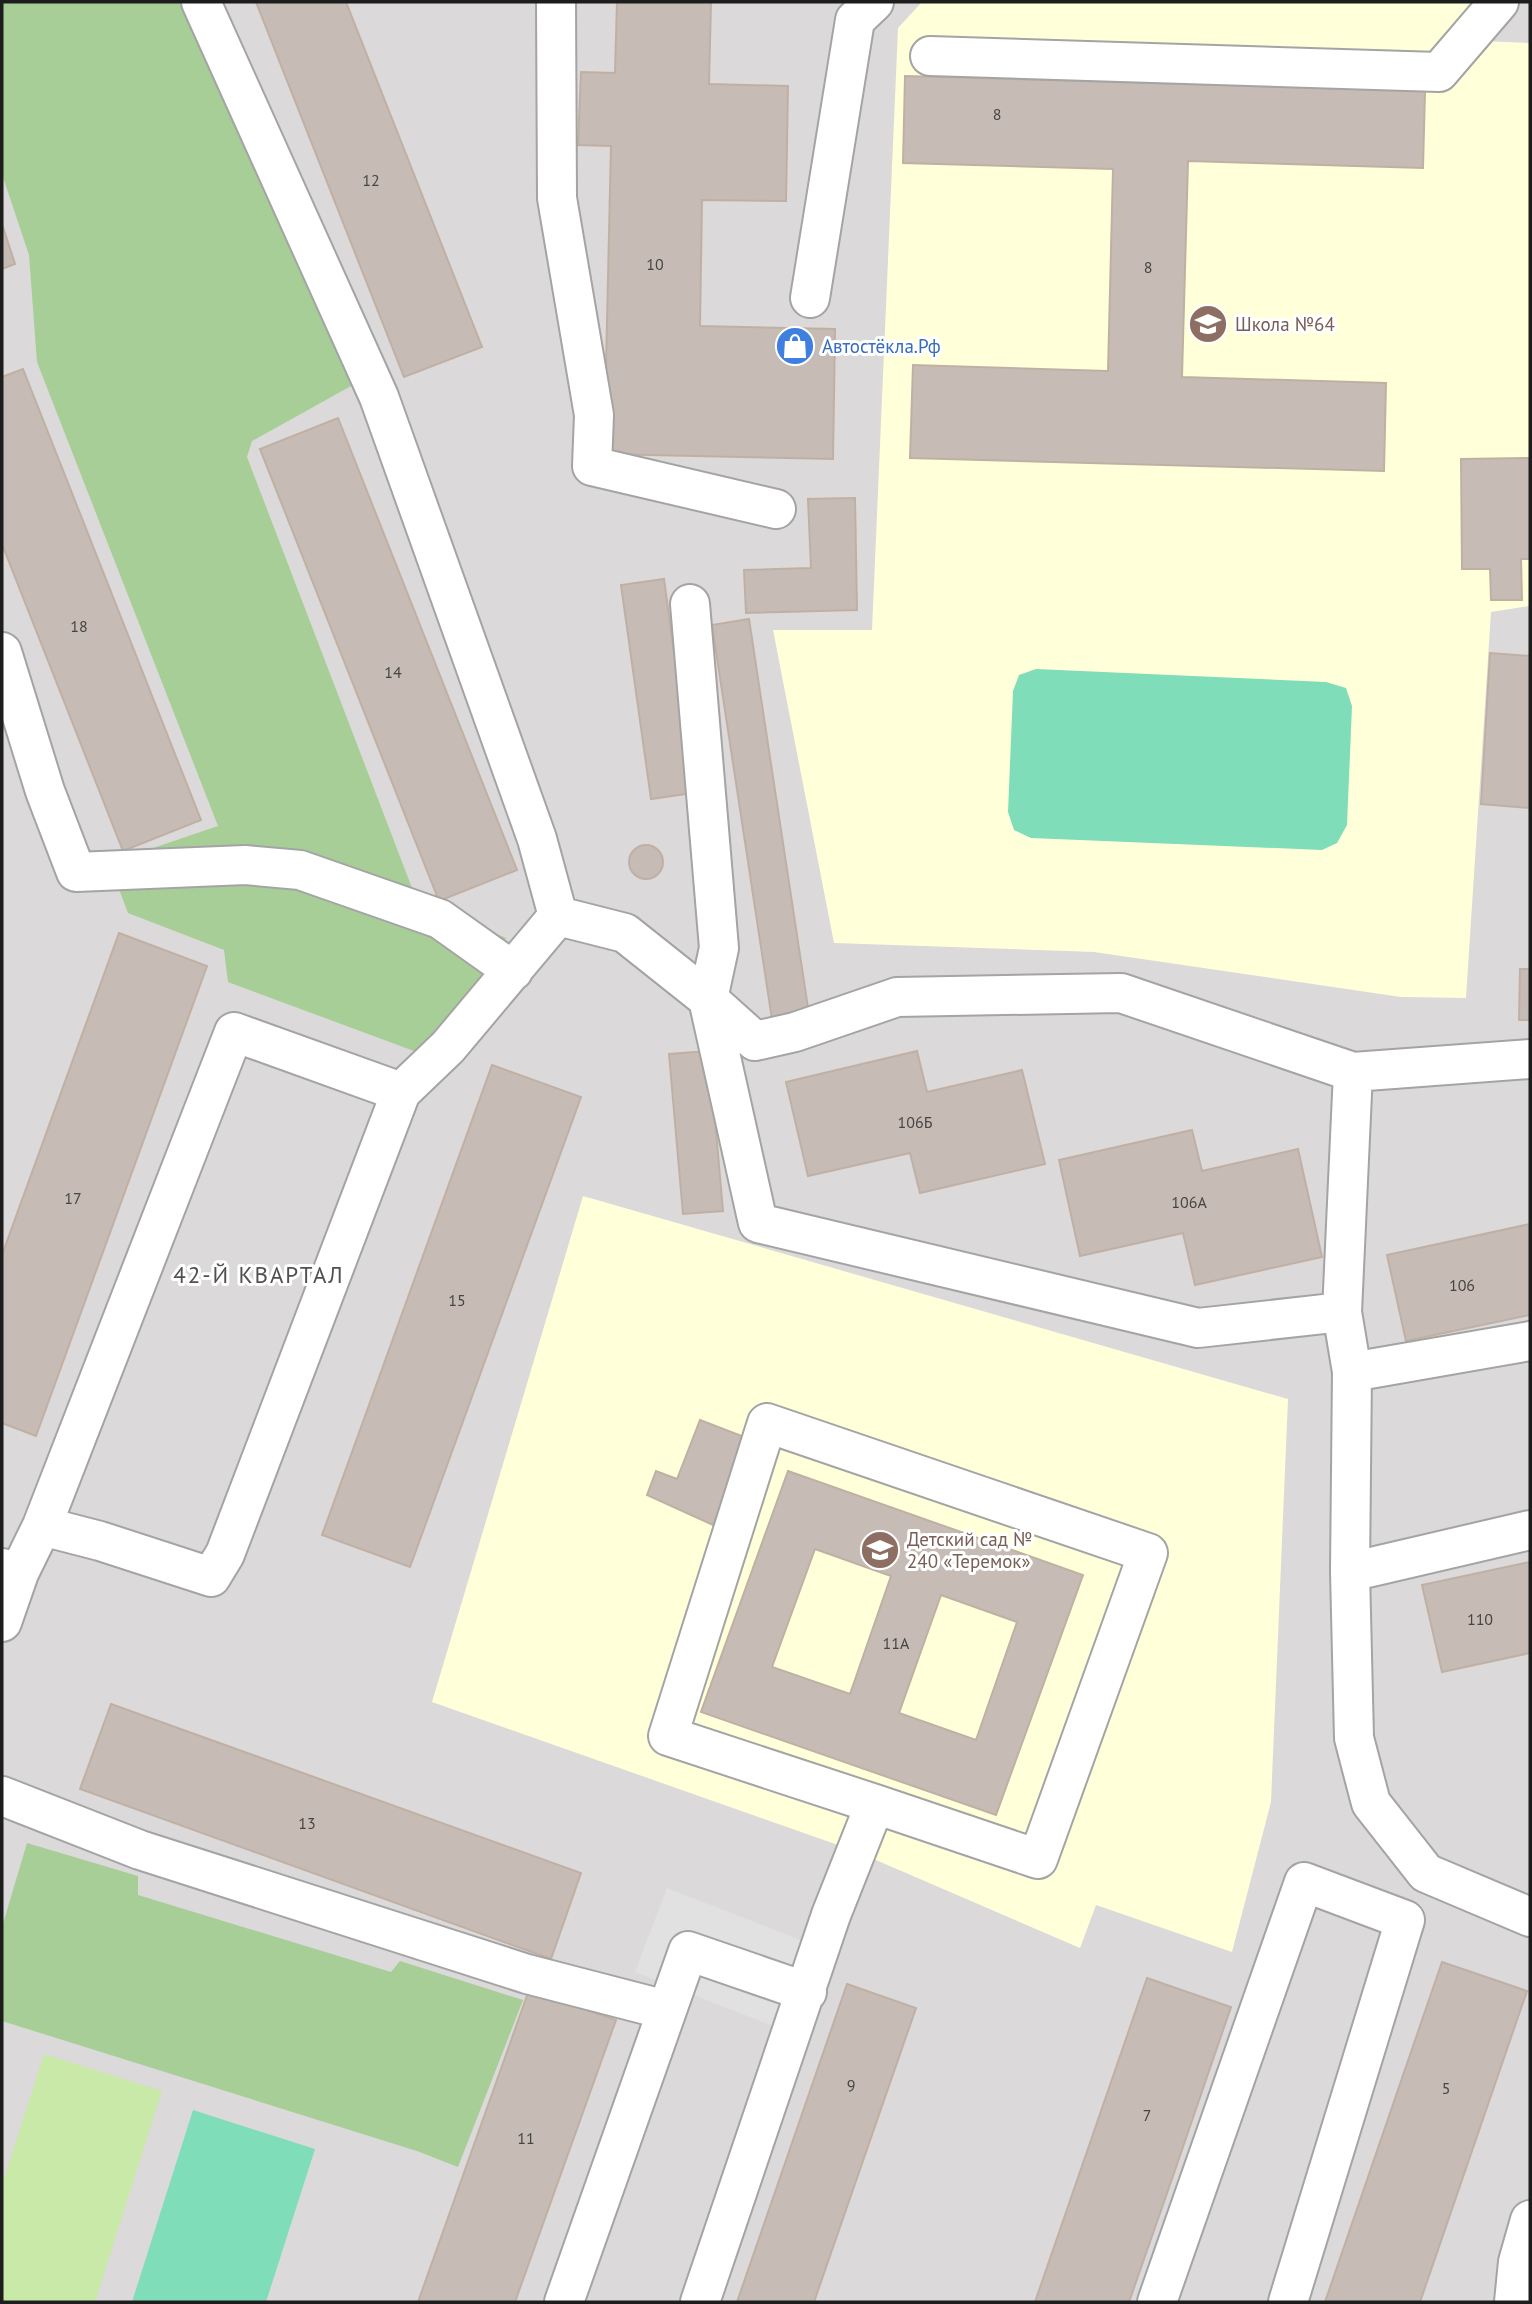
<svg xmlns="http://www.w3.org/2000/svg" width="1532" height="2304" font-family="'PT Sans',sans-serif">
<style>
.residential{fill:#dbd9d9}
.education{fill:#ffffda}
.grass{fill:#c8e9a7}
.forest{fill:#a7ce96}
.pitch{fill:#7fdeb9}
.parking{fill:#e1e1e1}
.building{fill:#c6bcb5;stroke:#c0b0a4;stroke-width:2;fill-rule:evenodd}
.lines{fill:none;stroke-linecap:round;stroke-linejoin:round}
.minor-casing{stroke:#a4a4a4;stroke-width:42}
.minor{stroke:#fff;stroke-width:38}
.labels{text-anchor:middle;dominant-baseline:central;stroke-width:6;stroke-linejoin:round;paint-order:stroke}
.number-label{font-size:16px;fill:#474543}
.education-label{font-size:19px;fill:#785e54;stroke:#fff;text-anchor:start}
.shop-label{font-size:19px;fill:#366cbe;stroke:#fff;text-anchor:start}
.quarter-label{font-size:23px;letter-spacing:2px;fill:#505050;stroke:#fff}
</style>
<rect width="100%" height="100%" fill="#eeeae2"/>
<!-- residential -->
<path class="residential" d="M 2,2 L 1530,2 L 1530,2302 L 2,2302 Z"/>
<!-- education -->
<path class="education" d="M 922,2 L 1484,2 L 1481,41 L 1530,43 L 1530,606 L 1491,612 L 1466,998 L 1401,997 L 1094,952 L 834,943 L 773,630 L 872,630 L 898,28 Z
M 583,1196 L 1288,1399 L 1271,1802 L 1232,1952 L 1096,1905 L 1080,1948 L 855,1851 L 432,1702 Z"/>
<!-- grass -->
<path class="grass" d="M 44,2054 L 162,2091 L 95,2302 L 2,2302 L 2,2185 Z"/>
<!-- forest -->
<path class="forest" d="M 2,2 L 189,2 L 360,381 L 252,441 L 247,457 L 417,901 L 506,938 L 449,1064 L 228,982 L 224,950 L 128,913 L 109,863 L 218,826 L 37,362 L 29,255 L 2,174 Z
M 27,1843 L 138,1876 L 138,1895 L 391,1972 L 400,1961 L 523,2000 L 458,2167 L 417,2151 L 2,2021 L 2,1927 Z"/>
<!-- pitch -->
<path class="pitch" d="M 1036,669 L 1326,682 L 1346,688 L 1352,706 L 1347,825 L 1337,843 L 1322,850 L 1031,838 L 1014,830 L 1008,812 L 1013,691 L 1019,675 Z
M 193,2110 L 315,2149 L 266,2302 L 132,2302 Z"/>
<!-- parking -->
<path class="parking" d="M 667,1888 L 811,1944 L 778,2028 L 635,1972 Z"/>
<!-- building -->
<path class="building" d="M 256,2 L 346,2 L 482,347 L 404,377 Z
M 617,2 L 711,2 L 709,84 L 788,86 L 786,201 L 702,200 L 700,326 L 835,329 L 833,459 L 604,454 L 611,146 L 578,145 L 581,72 L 615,73 Z
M 905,76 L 1425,91 L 1423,168 L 1188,161 L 1182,377 L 1386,383 L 1384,471 L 910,458 L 913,365 L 1108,371 L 1113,169 L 903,163 Z
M 2,224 L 15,264 L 2,269 Z
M 23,369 L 201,820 L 123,851 L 2,544 L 2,377 Z
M 338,418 L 517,870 L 439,901 L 260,449 Z
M 1530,458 L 1530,559 L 1521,559 L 1522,600 L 1491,600 L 1490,569 L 1462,569 L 1461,459 Z
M 855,498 L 857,610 L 746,613 L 744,570 L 811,568 L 808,499 Z
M 664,579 L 693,793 L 651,799 L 621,585 Z
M 749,619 L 810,1021 L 773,1026 L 712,625 Z
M 1490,653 L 1530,656 L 1530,808 L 1481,804 Z
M629 862a17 17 0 1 1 34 0a17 17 0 1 1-34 0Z
M 119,933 L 207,966 L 36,1436 L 2,1423 L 2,1255 Z
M 1520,969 L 1530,969 L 1530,1020 L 1519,1020 Z
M 709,1051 L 723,1211 L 683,1214 L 669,1054 Z
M 917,1051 L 927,1092 L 1022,1070 L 1045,1164 L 920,1193 L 910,1153 L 808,1176 L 786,1082 Z
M 492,1065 L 581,1097 L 410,1567 L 322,1535 Z
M 1192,1130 L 1202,1171 L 1298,1149 L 1322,1257 L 1195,1285 L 1183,1233 L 1080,1256 L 1059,1160 Z
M 1530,1224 L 1530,1315 L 1406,1341 L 1387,1255 Z
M 700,1420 L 747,1438 L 713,1525 L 647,1495 L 656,1471 L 677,1479 Z
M 788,1471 L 1083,1575 L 996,1815 L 701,1712 ZM 815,1549 L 891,1576 L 850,1694 L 772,1667 ZM 941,1595 L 1017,1622 L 976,1740 L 899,1713 Z
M 1530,1562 L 1530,1653 L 1442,1672 L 1422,1585 Z
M 111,1704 L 581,1873 L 551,1959 L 80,1789 Z
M 1442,1962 L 1527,1991 L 1420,2302 L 1325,2302 Z
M 1147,1978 L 1231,2007 L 1173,2176 L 1129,2302 L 1035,2302 Z
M 847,1984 L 916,2008 L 814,2302 L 737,2302 Z
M 529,1990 L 616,2020 L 515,2302 L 418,2302 Z"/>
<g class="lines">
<!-- minor casing -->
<g class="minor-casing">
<path id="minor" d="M 201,2 L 379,397 L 537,839 L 558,916
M 556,2 L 557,198 L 594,415 L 592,466 L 776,509
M 930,56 L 1439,72 L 1499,2
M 810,298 L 855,20 L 874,2
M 690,604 L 719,948 L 708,999 L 758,1223 L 1198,1328 L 1342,1312
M 2,652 L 45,791 L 76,872 L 245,865 L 300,870 L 440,919 L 513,971
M 558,916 L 625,933 L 708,999 L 755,1041 L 795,1032 L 897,997 L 1121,993 L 1353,1072 L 1530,1059
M 1353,1072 L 1342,1312 L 1352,1372 L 1350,1572 L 1354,1738 L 1371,1803 L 1426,1873 L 1530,1917
M 1352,1372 L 1530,1341
M 42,1526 L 100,1541 L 211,1577 L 225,1554 L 401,1092 L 448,1047 L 558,916
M 2,1568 L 19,1573 L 42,1526 L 234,1032 L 401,1092
M 1350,1572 L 1530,1530
M 2,1622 L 19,1573
M 2,1796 L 140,1850 L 527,1974 L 666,2010
M 564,2302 L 688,1951 L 807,1992
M 700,2302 L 831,1915 L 875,1804 L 1038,1859 L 1148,1553 L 767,1423 L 668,1736 L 875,1804
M 1157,2302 L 1304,1882 L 1405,1920 L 1288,2302
M 1514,2302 L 1518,2262 L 1530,2220"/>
</g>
<!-- minor -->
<use href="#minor" class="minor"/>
</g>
<!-- icons -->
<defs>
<g id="school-disc" transform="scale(2.0125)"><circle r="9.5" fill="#8d6e63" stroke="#fff"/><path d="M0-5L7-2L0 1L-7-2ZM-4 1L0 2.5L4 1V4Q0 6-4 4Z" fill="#fff"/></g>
<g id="shop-disc" transform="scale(2.0125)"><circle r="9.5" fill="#3f7fe0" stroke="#fff"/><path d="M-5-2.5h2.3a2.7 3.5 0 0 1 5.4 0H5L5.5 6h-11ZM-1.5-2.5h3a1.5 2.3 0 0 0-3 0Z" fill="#fff"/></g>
</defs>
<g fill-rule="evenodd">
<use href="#school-disc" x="1208" y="324"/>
<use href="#shop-disc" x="795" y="346"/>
<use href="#school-disc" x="880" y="1550"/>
</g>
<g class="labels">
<!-- number labels -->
<g class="number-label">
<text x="997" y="114">8</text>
<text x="371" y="180">12</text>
<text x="655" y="264">10</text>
<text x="1148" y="267">8</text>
<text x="79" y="626">18</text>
<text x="393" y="672">14</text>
<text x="915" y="1122">106Б</text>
<text x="73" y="1198">17</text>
<text x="1189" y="1202">106А</text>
<text x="1462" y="1285">106</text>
<text x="457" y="1300">15</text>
<text x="1480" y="1619">110</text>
<text x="896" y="1643">11А</text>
<text x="307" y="1823">13</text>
<text x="851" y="2085">9</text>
<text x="1446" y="2088">5</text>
<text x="1147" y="2115">7</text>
<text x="526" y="2138">11</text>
</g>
<!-- education labels -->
<g class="education-label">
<text x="1235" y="324">Школа №64</text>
<text x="907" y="1539">Детский сад №<tspan x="907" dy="22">240 «Теремок»</tspan></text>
</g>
<!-- shop labels -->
<g class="shop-label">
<text x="822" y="346">Автостёкла.Рф</text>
</g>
<!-- quarter labels -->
<g class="quarter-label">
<text x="259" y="1274">42-Й КВАРТАЛ</text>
</g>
</g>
<!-- border -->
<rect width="1532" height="2304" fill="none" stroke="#1d1d1d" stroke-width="7"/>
</svg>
